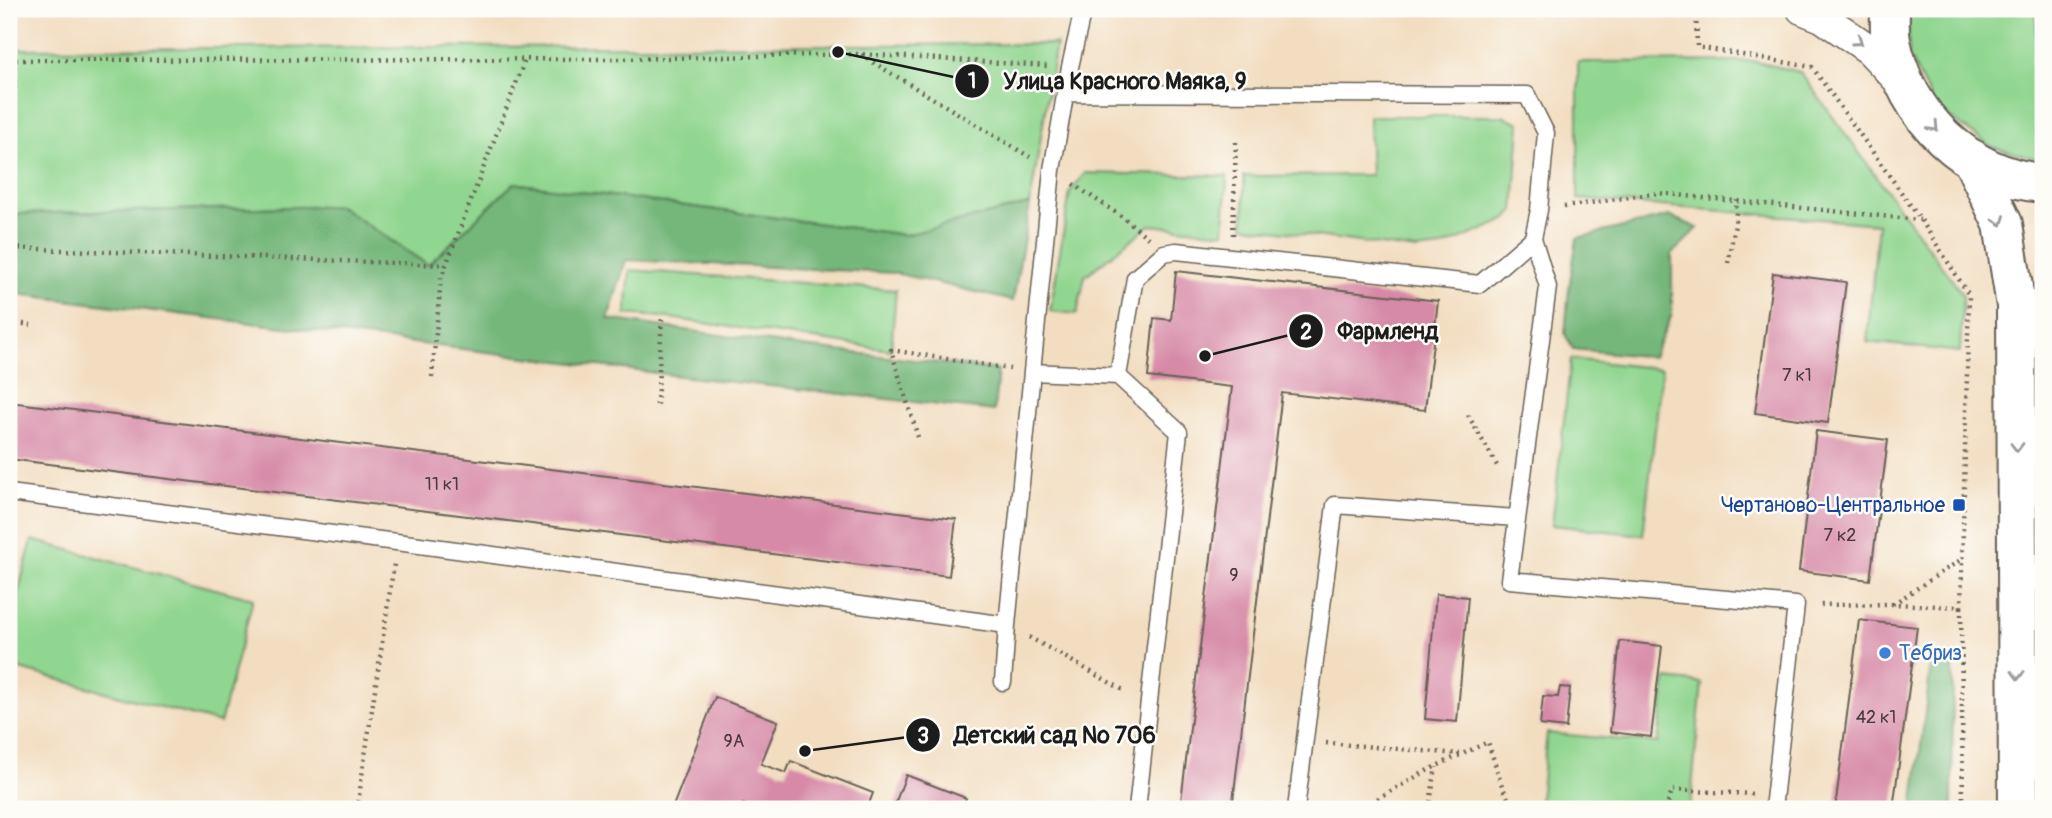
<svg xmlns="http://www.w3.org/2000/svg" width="2052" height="818" font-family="Pangolin,sans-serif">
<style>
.green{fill:#91d690;stroke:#567956;stroke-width:2}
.forest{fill:#74b77a;stroke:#486a4b;stroke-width:2}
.building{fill:#d78aa7}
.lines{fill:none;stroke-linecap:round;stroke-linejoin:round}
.lane-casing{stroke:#676055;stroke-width:19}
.street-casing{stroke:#676055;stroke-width:33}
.secondary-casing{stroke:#676055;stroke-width:42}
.path{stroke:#676055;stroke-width:4.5;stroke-dasharray:2 5;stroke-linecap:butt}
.lane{stroke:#fff;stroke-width:16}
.street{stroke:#fff;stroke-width:30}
.secondary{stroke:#fff;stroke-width:38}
.oneway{stroke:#999}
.transit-dot{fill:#1a4fb4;stroke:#fdfcf7;stroke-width:2.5}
.shop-dot{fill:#3f7fe0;stroke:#fdfcf7;stroke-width:2.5}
.labels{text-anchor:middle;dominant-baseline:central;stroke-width:5;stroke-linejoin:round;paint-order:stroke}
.number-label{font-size:18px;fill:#4b383f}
.transit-label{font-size:21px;fill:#164399;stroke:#fdfcf7;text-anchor:end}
.shop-label{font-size:21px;fill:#366cbe;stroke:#fdfcf7;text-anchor:start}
.leader{fill:none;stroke:#1c1c1c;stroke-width:2.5}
.callout-dot{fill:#1c1c1c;stroke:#fdfcf7;stroke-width:2.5}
.mark-label{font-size:21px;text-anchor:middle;font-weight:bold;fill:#fff}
.callout-label{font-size:23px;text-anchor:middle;font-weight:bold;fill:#1c1c1c;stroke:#fdfcf7;stroke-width:5;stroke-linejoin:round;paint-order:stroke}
</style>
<rect width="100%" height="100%" fill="#fdfcf7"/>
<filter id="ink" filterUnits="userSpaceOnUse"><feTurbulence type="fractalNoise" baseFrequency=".0143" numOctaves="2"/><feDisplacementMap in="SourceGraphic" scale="14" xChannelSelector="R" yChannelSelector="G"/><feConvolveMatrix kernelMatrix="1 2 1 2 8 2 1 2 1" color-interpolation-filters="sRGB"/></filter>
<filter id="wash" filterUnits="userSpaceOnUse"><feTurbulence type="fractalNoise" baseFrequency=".00686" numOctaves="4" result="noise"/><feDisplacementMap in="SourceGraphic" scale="28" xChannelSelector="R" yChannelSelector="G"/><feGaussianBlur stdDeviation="1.57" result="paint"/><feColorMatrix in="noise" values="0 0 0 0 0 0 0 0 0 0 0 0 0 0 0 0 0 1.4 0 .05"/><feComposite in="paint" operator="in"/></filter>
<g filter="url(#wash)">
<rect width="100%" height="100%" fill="#f2ddc0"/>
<!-- green -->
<path class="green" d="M 1908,9 L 2036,9 L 2037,159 L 1992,147 L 1935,107 L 1909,56 Z
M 1056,44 L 1030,204 L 906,235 L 514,183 L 428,265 L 339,206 L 9,214 L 9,49 Z
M 1753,61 L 1800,72 L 1963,295 L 1960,352 L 1867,342 L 1878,224 L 1578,199 L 1578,62 Z
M 1369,116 L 1503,116 L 1520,123 L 1514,211 L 1506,220 L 1442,247 L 1416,250 L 1244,226 L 1244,176 L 1371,175 Z
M 1085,173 L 1227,176 L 1224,233 L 1150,225 L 1085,276 L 1077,314 L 1050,311 L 1070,192 Z
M 630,270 L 896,290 L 891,350 L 662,317 L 626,314 Z
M 1571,359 L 1662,369 L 1643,535 L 1552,525 Z
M 32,540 L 253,599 L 220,723 L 9,666 L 9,627 Z
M 1666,679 L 1702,683 L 1690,809 L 1539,809 L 1547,733 L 1658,743 Z"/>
<!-- forest -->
<path class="forest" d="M 514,183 L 905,235 L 1030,204 L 1013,301 L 895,273 L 626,260 L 608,319 L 804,347 L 998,370 L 994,411 L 688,377 L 9,293 L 9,214 L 339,206 L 428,265 Z
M 1669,216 L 1698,228 L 1672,254 L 1672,314 L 1653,357 L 1573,349 L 1565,334 L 1569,288 L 1577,238 Z
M 1931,664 L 1953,664 L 1952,809 L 1913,809 Z"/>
<g id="blocks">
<!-- building -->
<path class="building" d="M 1176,271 L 1438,301 L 1425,410 L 1282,393 L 1232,809 L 1180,809 L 1232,387 L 1148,377 L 1154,318 L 1171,320 Z
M 1773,273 L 1846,282 L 1828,423 L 1755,413 Z
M 9,402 L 956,519 L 949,576 L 9,459 Z
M 1816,431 L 1888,440 L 1870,580 L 1799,571 Z
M 1436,594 L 1468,597 L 1457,722 L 1425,719 Z
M 1859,620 L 1917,627 L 1893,809 L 1835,809 Z
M 1620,641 L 1662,646 L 1651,737 L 1610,732 Z
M 1560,687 L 1570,688 L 1566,728 L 1540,725 L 1543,696 L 1558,697 Z
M 715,697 L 778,721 L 761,764 L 786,773 L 791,761 L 873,793 L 867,809 L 756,809 L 743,804 L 741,809 L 672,809 Z
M 906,775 L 966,798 L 962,809 L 893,809 Z"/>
</g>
</g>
<g filter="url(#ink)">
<use href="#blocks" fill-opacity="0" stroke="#676055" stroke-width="2"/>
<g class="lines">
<!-- lane casing -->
<g class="lane-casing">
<path id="lane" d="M 1533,238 L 1548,287 L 1509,580 L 1796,605 L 1773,809
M 1032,372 L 1052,170 L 1070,67 L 1083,9
M 1118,376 L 1179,432 L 1137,809
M 9,493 L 412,544 L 1007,625 L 1032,372 L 1118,376 L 1135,278 L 1164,253 L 1176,251 L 1480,284 L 1533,238 L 1539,210 L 1546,133 L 1527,95 L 1066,93
M 1003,682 L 1007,625
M 1296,809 L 1335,505 L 1516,518"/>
</g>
<!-- street casing -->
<g class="street-casing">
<path id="street" d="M 1802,9 L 1822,17 L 1870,50 L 1901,83"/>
</g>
<!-- secondary casing -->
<g class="secondary-casing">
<path id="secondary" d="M 1890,9 C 1890,19 1889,31 1891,41 C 1905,115 1967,177 2043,183
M 1972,159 L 2003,224 L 2016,306 L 2018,809"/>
</g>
<!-- path -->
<path class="path" d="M 1696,9 L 1697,47 L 1812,67 L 1921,220 L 1969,295 L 1961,607 L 1893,604 L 1818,605
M 861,55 L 1030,157
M 9,60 L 620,59 L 859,54 L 1048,66
M 1073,184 L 1124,218 L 1148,238
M 1564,207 L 1657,193 L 1920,220
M 1233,235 L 1236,141
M 12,248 L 446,265
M 1728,263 L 1735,225 L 1737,200
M 9,271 L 12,248 L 15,60
M 9,322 L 31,325
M 432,377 L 441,278 L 525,60
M 657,405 L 662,317
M 1468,415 L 1499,469
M 918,437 L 891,350 L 1010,369
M 1893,604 L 1962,559
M 1961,607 L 1963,809
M 1029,637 L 1125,691
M 1326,743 L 1460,754
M 357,809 L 394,564
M 1359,809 L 1430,769 L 1488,742 L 1502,786 L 1513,809
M 1429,809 L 1436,767
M 1666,809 L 1672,790 L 1753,794"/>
<!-- lane -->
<use href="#lane" class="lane"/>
<!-- street -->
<use href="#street" class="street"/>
<!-- secondary -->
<use href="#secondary" class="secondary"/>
</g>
<!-- one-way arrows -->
<defs><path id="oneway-chevron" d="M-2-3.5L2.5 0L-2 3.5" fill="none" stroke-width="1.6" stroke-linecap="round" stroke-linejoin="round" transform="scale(1.75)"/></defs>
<g class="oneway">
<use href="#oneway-chevron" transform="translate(1858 41) rotate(35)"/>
<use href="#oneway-chevron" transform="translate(1934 127) rotate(47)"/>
<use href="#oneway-chevron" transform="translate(2000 221) rotate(70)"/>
<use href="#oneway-chevron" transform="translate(2017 447) rotate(90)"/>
<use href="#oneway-chevron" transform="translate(2018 675) rotate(90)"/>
</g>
</g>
<!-- markers -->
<rect class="transit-dot" x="1952" y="498" width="14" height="14" rx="3.5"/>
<circle class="shop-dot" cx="1885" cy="653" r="7"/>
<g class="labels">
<!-- number labels -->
<g class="number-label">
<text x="1797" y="375">7 к1</text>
<text x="442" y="484">11 к1</text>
<text x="1840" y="535">7 к2</text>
<text x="1234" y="575">9</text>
<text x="1876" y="717">42 к1</text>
<text x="734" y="741">9А</text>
</g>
<!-- transit labels -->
<g class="transit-label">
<text x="1945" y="505">Чертаново-Центральное</text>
</g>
<!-- shop labels -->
<g class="shop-label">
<text x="1899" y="653">Тебриз</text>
</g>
</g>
<!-- callouts -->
<path class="leader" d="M838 52L972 81M1205 356L1306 331M805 751L923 735"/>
<g class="callout-dot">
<circle cx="838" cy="52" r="7"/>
<circle cx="1205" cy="356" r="7"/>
<circle cx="805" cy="751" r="7"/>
<circle cx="972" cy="81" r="18"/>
<circle cx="1306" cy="331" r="18"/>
<circle cx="923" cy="735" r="18"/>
</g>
<g class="mark-label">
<text x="972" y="88">1</text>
<text x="1306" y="339">2</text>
<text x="923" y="743">3</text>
</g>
<g class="callout-label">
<text x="1125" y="89">Улица Красного Маяка, 9</text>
<text x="1388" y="339">Фармленд</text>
<text x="1055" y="743">Детский сад № 706</text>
</g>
<!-- margin -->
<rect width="2052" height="818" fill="none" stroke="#fdfcf7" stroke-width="35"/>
</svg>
